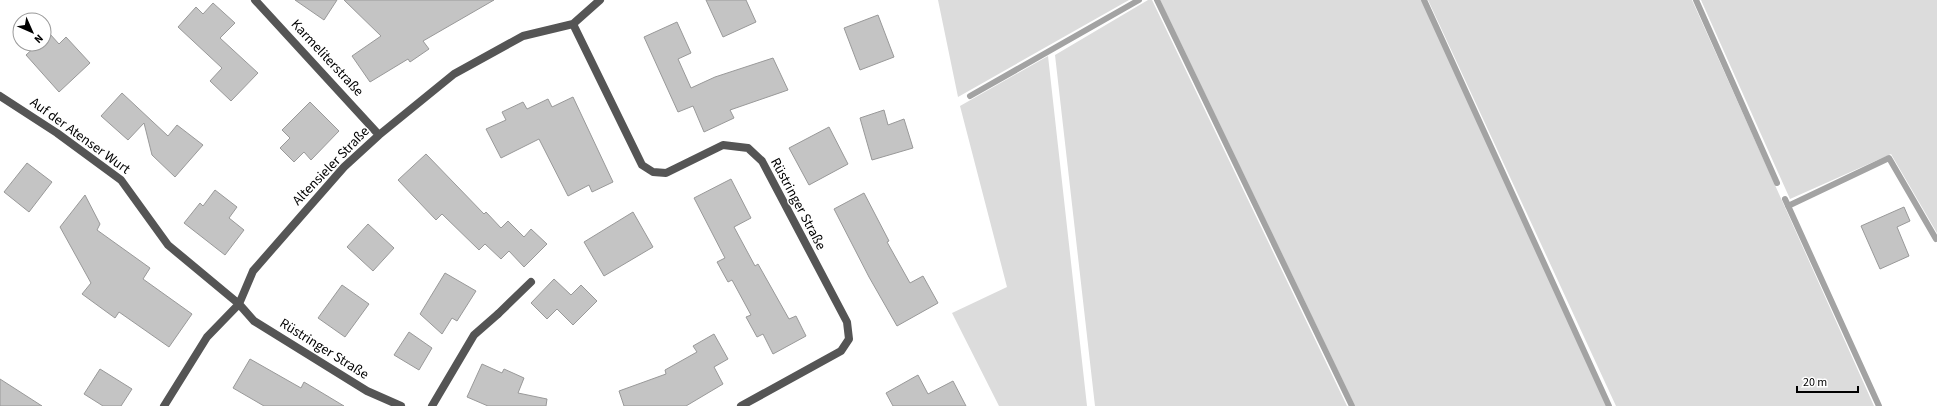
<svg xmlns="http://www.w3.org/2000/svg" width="1937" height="406" font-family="'Source Sans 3',sans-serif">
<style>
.green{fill:#dcdcdc}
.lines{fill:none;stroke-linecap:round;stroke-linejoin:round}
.stream{stroke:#a3a3a3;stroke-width:6}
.building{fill:#c4c4c4;stroke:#999}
.lane{stroke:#555;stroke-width:8}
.street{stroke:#555;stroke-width:8}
.labels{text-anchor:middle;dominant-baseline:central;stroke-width:3;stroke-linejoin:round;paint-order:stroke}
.street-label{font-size:14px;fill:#000;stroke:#fff}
</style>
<rect width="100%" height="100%" fill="#fff"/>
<!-- green -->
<path class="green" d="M 938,0 L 1129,0 L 958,97 Z
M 1148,0 L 1152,0 L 1347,406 L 1095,406 L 1055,55 Z
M 1160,0 L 1422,0 L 1608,406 L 1355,406 Z
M 1428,0 L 1692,0 L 1874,406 L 1616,406 Z
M 1701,0 L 1937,0 L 1937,233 L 1891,154 L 1790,199 Z
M 1048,56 L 1087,406 L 999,406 L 952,313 L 1007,287 L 960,106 Z"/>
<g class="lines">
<!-- stream -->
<path class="stream" d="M 1157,0 L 1352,406
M 1424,0 L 1609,406
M 1696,0 L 1777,183
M 970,96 L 1139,0
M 1785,199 L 1879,406
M 1788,206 L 1889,158 L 1936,239"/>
</g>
<!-- building -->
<path class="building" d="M 295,0 L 337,0 L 324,20 Z
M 344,0 L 494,0 L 423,41 L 429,49 L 410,62 L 408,59 L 370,82 L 352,56 L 381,36 Z
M 706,0 L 746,0 L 756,22 L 723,37 Z
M 213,3 L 235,23 L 220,38 L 258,73 L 231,101 L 210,81 L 222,68 L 178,27 L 196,7 L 203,14 Z
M 878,15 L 894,57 L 860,70 L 844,28 Z
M 677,22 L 691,53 L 678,59 L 691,88 L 715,77 L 773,58 L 788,90 L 730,110 L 734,118 L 704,132 L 693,106 L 678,112 L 644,37 Z
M 50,34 L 59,44 L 66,37 L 90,63 L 59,92 L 26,55 L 38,44 L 44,44 L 44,39 Z
M 122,93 L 168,136 L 177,125 L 203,145 L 175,177 L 152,155 L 144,123 L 128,140 L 101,116 Z
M 573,97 L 613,182 L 592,192 L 589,185 L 568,196 L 539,139 L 501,158 L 486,129 L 506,120 L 502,112 L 523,102 L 527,109 L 548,99 L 552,107 Z
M 310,102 L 339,131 L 311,160 L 304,152 L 294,162 L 280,148 L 290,138 L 282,130 Z
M 884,110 L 888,125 L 904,119 L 913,148 L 872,160 L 860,118 Z
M 829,127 L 848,164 L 809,185 L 789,148 Z
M 426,154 L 484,214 L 486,212 L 501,228 L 508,221 L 524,237 L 531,229 L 547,244 L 524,267 L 509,251 L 501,259 L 485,244 L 479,250 L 442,214 L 436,220 L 398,180 Z
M 27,163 L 52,182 L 29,212 L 4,192 Z
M 731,179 L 751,218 L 734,227 L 755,266 L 758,264 L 789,319 L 796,316 L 806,336 L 773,354 L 763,334 L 757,337 L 746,317 L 751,315 L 732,280 L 728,282 L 717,262 L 725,258 L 694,198 Z
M 215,190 L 237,207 L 229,218 L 244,230 L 225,255 L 184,223 L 200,203 L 203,206 Z
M 864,193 L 889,241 L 887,242 L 910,283 L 923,276 L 938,303 L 897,326 L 869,277 L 834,209 Z
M 85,195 L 100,224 L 97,230 L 150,268 L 143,279 L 192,314 L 169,347 L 119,312 L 115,318 L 82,294 L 91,283 L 60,227 Z
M 1904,207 L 1910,221 L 1897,227 L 1909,256 L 1880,269 L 1861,226 Z
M 633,212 L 653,247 L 604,276 L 584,242 Z
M 368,224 L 394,248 L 373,271 L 347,247 Z
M 445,273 L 476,291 L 457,321 L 452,318 L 442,334 L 420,314 Z
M 554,279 L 571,295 L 581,285 L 597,301 L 573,325 L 557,309 L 547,319 L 531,303 Z
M 342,285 L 369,304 L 345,337 L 318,318 Z
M 409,332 L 432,348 L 419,370 L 394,355 Z
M 714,334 L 728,359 L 714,367 L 723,384 L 686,406 L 624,406 L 619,391 L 666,374 L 665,370 L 697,352 L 693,346 Z
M 250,359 L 301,388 L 304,382 L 344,406 L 264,406 L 233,388 Z
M 482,364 L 502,373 L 504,369 L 524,378 L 518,393 L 547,399 L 546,406 L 488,406 L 467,397 Z
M 100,369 L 132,389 L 121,406 L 103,406 L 84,394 Z
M 918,375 L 928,394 L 953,381 L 966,406 L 893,406 L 886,393 Z
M 0,379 L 42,406 L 0,406 Z"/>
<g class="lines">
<!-- lane -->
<path class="lane" d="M 498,314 L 531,282"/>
<!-- street -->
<path class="street" d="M 255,0 L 379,135
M 573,24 L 642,165 L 653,172 L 666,173 L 723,145 L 748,148 L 762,161 L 847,322 L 849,339 L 841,351 L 741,406
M 0,96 L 57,133 L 121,180 L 168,245 L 239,304 L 254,321 L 367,391 L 401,406
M 164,406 L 207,337 L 239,304 L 253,271 L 344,167 L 379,135 L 454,74 L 523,36 L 573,24 L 600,0
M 432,406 L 474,335 L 498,314"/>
</g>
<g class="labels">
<!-- street labels -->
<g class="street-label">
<text transform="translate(327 58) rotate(47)">Karmeliterstraße</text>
<text transform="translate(80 136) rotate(36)">Auf der Atenser Wurt</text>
<text transform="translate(331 166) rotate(-46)">Altensieler Straße</text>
<text transform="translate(798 204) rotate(62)">Rüstringer Straße</text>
<text transform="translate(324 349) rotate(32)">Rüstringer Straße</text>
</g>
</g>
<!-- north arrow -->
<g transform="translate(32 32) rotate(135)"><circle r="19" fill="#ffffff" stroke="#999999"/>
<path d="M0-3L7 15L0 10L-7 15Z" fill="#000000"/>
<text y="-6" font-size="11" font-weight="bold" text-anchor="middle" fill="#000000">N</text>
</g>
<!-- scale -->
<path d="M1797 386v6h61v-6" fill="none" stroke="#000000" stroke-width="2"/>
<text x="1803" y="386" font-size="12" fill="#000000" stroke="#ffffff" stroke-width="3" paint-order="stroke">20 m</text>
</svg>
